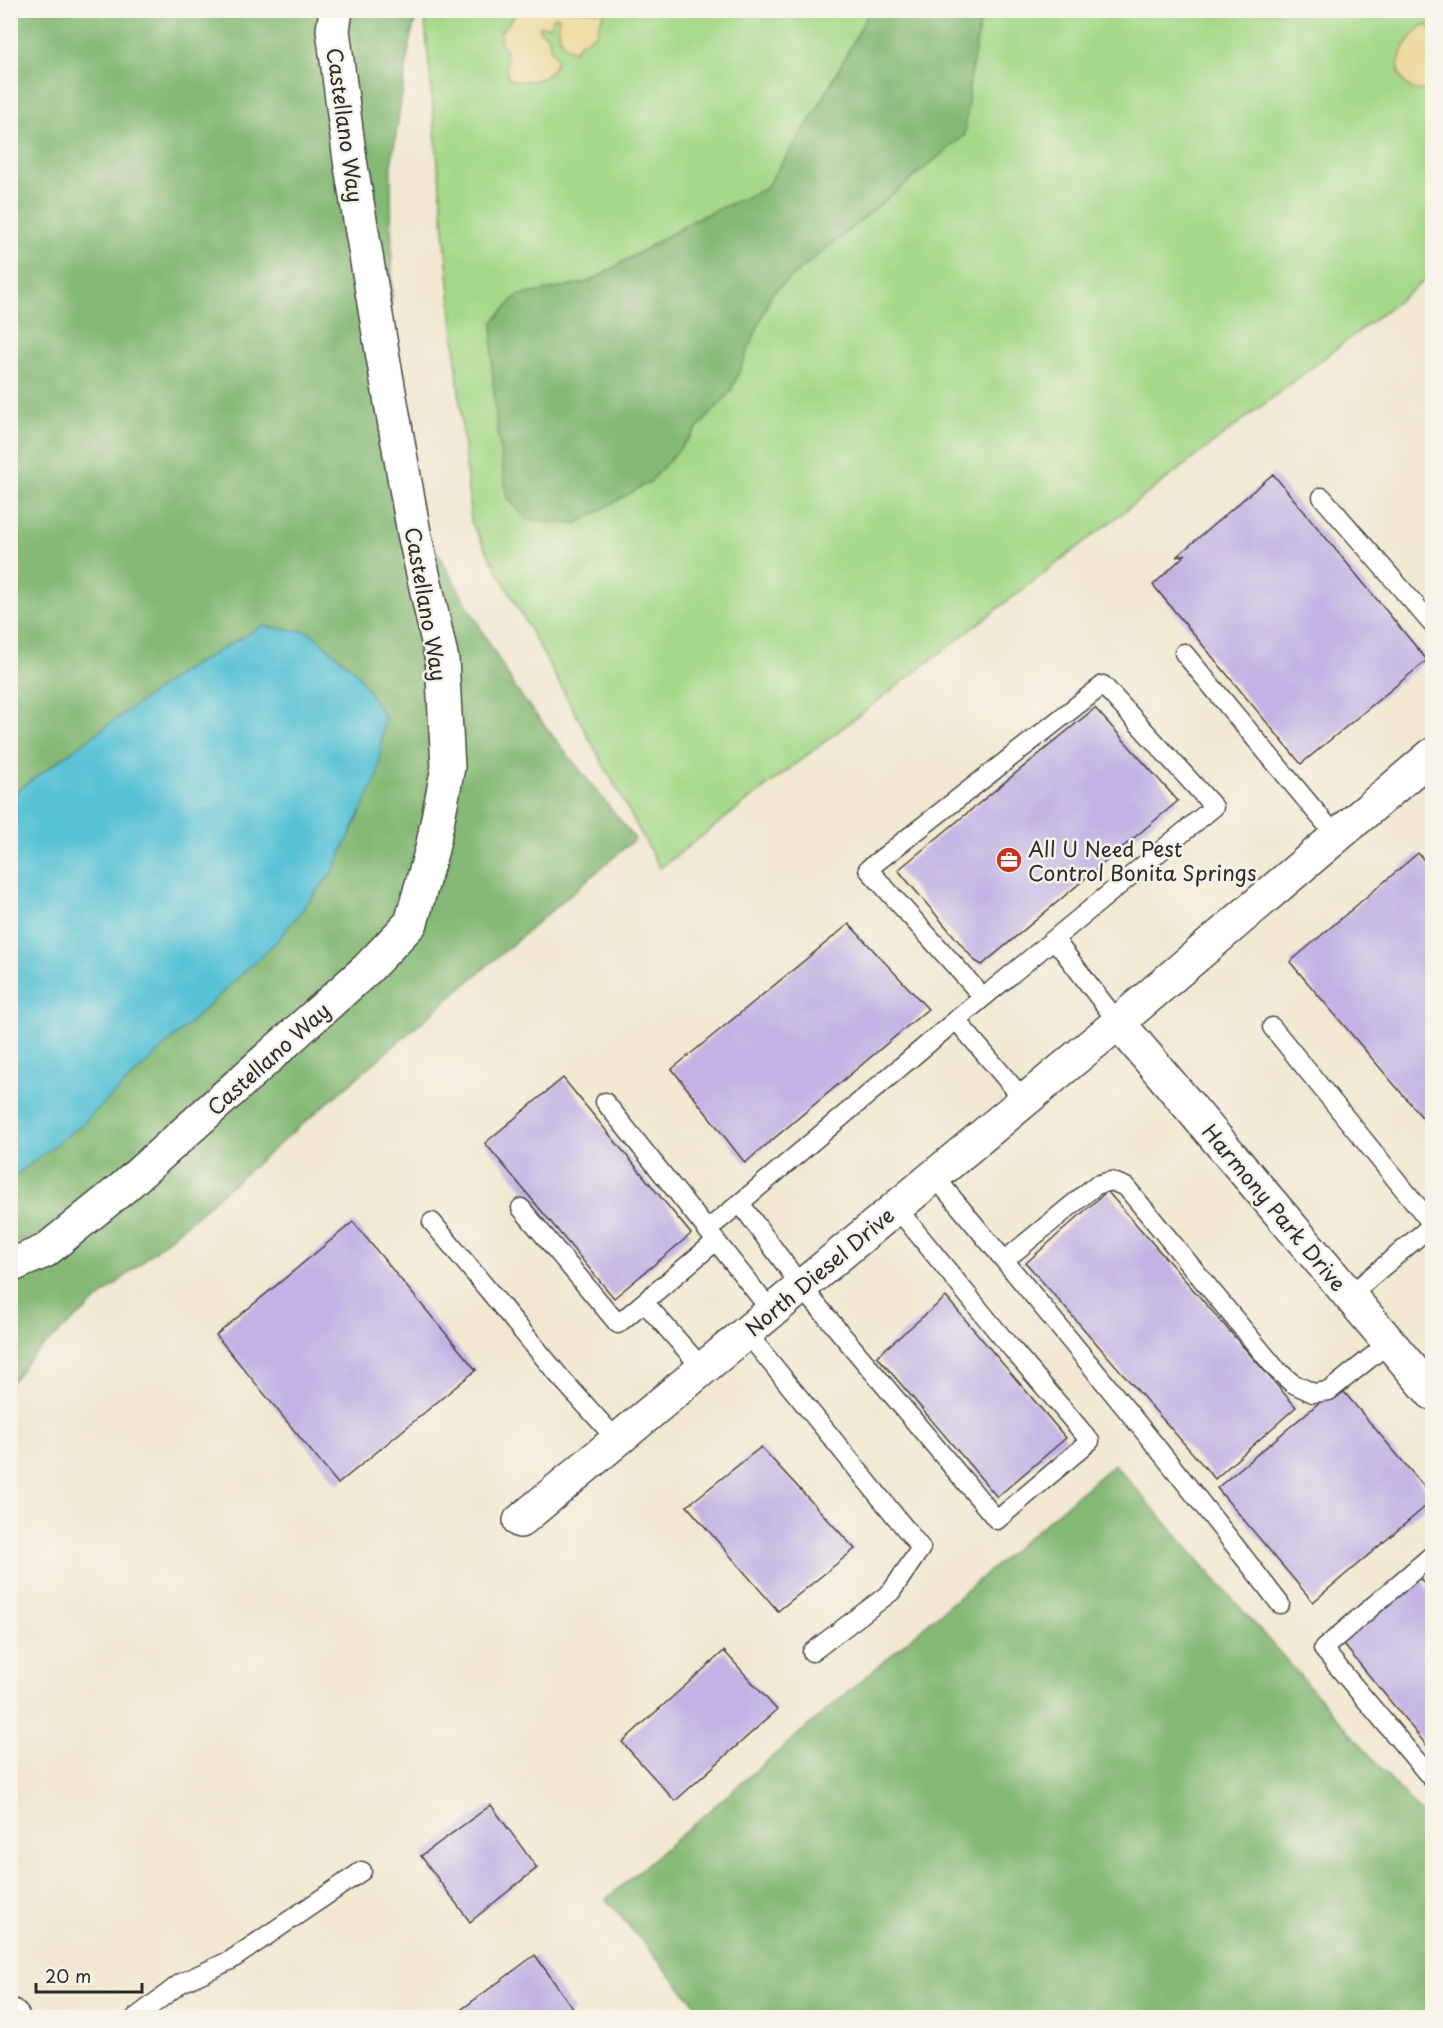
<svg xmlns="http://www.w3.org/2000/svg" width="1443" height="2028" font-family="'Playpen Sans',sans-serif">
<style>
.green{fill:#a5d989;stroke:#68825a;stroke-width:1.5}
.forest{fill:#84b975;stroke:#587250;stroke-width:1.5}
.sand{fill:#eeda9e;stroke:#8c8264;stroke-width:1.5}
.water{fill:#59c2d5;stroke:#427680;stroke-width:1.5}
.building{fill:#c2b3e4}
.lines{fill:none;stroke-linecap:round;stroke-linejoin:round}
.service-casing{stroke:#494744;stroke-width:21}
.minor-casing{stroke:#494744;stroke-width:36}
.service{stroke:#fff;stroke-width:18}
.minor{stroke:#fff;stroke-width:33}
.labels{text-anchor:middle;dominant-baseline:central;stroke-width:5;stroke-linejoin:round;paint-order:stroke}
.street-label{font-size:21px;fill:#2b2b2b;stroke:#f7f3e8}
.poi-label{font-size:21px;fill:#2b2b2b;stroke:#f7f3e8;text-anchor:start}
</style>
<rect width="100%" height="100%" fill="#f7f3e8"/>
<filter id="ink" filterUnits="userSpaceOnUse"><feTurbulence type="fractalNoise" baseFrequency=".0167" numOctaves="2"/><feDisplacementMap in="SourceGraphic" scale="12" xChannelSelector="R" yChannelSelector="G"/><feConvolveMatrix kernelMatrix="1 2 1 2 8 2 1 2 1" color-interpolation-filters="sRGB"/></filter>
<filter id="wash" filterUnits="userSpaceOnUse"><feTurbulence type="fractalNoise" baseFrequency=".008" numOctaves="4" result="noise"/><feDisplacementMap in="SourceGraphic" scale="24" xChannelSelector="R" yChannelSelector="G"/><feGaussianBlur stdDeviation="1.35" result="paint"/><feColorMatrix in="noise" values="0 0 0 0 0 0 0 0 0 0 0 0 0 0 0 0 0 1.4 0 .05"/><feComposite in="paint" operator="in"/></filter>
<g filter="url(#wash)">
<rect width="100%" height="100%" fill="#f2e8d1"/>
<!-- green -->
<path class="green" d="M 424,11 L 1432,11 L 1432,275 L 660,868 L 471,522 Z"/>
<!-- forest -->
<path class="forest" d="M 870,10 L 982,11 L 970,79 L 965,135 L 772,293 L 731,391 L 650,482 L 576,524 L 527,520 L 507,497 L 497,428 L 492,368 L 493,322 L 517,296 L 589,282 L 698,218 L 765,189 L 819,106 Z
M 11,11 L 418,11 L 411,35 L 391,167 L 392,295 L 386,358 L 427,535 L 517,691 L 635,839 L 31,1357 L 11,1383 Z
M 1114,1464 L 1432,1826 L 1432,2017 L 706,2017 L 606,1899 Z"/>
<!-- sand -->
<path class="sand" d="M 511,11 L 511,10 L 605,11 L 595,35 L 580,43 L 574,51 C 559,46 557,32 559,18 L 557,16 L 553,18 L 550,26 L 540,26 L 539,30 L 548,36 L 551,49 L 557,59 C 551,82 531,83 511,80 L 507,76 L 506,52 L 500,40 L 501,31 L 514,17 Z
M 1423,25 L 1432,27 L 1432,92 C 1425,90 1415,92 1409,87 C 1385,67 1407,40 1423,25 Z"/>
<!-- water -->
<path class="water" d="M 262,626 L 310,632 L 357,673 L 384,716 L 378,775 L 333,871 L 278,940 L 81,1125 L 11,1179 L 11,795 L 183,671 Z"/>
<g id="blocks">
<!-- building -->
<path class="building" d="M 1273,474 L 1427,660 L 1301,764 L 1153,585 L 1186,554 L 1176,557 Z
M 1095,708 L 1178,801 L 982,965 L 975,961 L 898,870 Z
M 1418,853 L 1432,870 L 1432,1129 L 1290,962 Z
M 849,924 L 928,1009 L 745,1163 L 672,1069 Z
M 563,1078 L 691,1234 L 614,1298 L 485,1143 Z
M 1107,1191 L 1296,1407 L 1215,1479 L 1026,1263 Z
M 353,1222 L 476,1370 L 338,1484 L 216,1335 Z
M 946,1297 L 1066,1438 L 997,1497 L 877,1356 Z
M 1339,1386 L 1432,1496 L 1432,1501 L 1313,1602 L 1217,1488 Z
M 761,1447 L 855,1549 L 778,1611 L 687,1506 Z
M 1418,1576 L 1432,1594 L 1432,1752 L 1340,1640 Z
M 724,1651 L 777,1710 L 675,1801 L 622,1742 Z
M 491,1805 L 537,1868 L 470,1922 L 421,1856 Z
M 535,1955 L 574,2010 L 566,2018 L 456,2018 L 454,2015 Z"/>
</g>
</g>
<g filter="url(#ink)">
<use href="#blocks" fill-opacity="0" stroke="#494744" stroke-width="1.5"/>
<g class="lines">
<!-- service casing -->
<g class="service-casing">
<path id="service" d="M 1322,497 L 1432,624
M 1184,653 L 1336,836
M 1054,939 L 1117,1021
M 983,997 L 868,869 L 1103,685 L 1214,807 L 956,1020 L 1024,1100
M 1272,1027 L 1432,1224
M 605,1102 L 716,1241 L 644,1302
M 934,1176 C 1052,1317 1168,1458 1280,1604
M 896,1207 L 996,1330 L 1090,1441 L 997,1520 L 801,1286 L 740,1203 L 956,1020
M 521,1208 L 618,1324 L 644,1302 L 703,1369
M 432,1222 L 560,1377 L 617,1440
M 707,1230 L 740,1203
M 716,1241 L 771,1311
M 1005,1260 L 1096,1185 L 1111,1181 L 1126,1187 L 1276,1369 L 1292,1383 L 1313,1393 L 1329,1391 L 1390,1342
M 1350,1295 L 1432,1225
M 746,1332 L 921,1548 L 891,1592 L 812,1652
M 1432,1555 L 1323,1649 L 1432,1779
M 135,2018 L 181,1983 L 231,1960 L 362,1871"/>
</g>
<!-- minor casing -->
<g class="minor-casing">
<path id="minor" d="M 1117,1021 L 1432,1393
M 10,1266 L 45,1251 L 124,1187 L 367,969 L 411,923 L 432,849 L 448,767 L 442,660 L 414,533 L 384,363 L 350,160 L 333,30 L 336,10
M 520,1521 L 1113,1027 L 1432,755
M 10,2015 L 13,2018"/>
</g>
<!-- service -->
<use href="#service" class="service"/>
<!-- minor -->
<use href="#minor" class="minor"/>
</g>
</g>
<!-- icons -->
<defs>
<g id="office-disc" transform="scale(1.35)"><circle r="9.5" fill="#c8321e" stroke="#f7f3e8"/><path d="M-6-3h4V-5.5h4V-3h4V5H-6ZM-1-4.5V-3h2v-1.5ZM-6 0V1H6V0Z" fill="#fff"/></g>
</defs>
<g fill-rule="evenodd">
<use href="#office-disc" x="1009" y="860"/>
</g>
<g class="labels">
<!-- street labels -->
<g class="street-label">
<text transform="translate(346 125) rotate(82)">Castellano Way</text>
<text transform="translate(427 604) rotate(80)">Castellano Way</text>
<text transform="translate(268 1058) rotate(-42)">Castellano Way</text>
<text transform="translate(1275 1207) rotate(50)">Harmony Park Drive</text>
<text transform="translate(819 1271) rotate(-40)">North Diesel Drive</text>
</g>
<!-- poi labels -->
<g class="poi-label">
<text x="1028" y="848">All U Need Pest<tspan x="1028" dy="24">Control Bonita Springs</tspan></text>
</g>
</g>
<!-- margin -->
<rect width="1443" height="2028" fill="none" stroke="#f7f3e8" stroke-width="36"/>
<!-- scale -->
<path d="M36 1983v9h106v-9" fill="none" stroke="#2b2b2b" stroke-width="3"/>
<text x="45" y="1983" font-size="18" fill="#2b2b2b" stroke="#f7f3e8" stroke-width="4.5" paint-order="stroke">20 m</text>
</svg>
